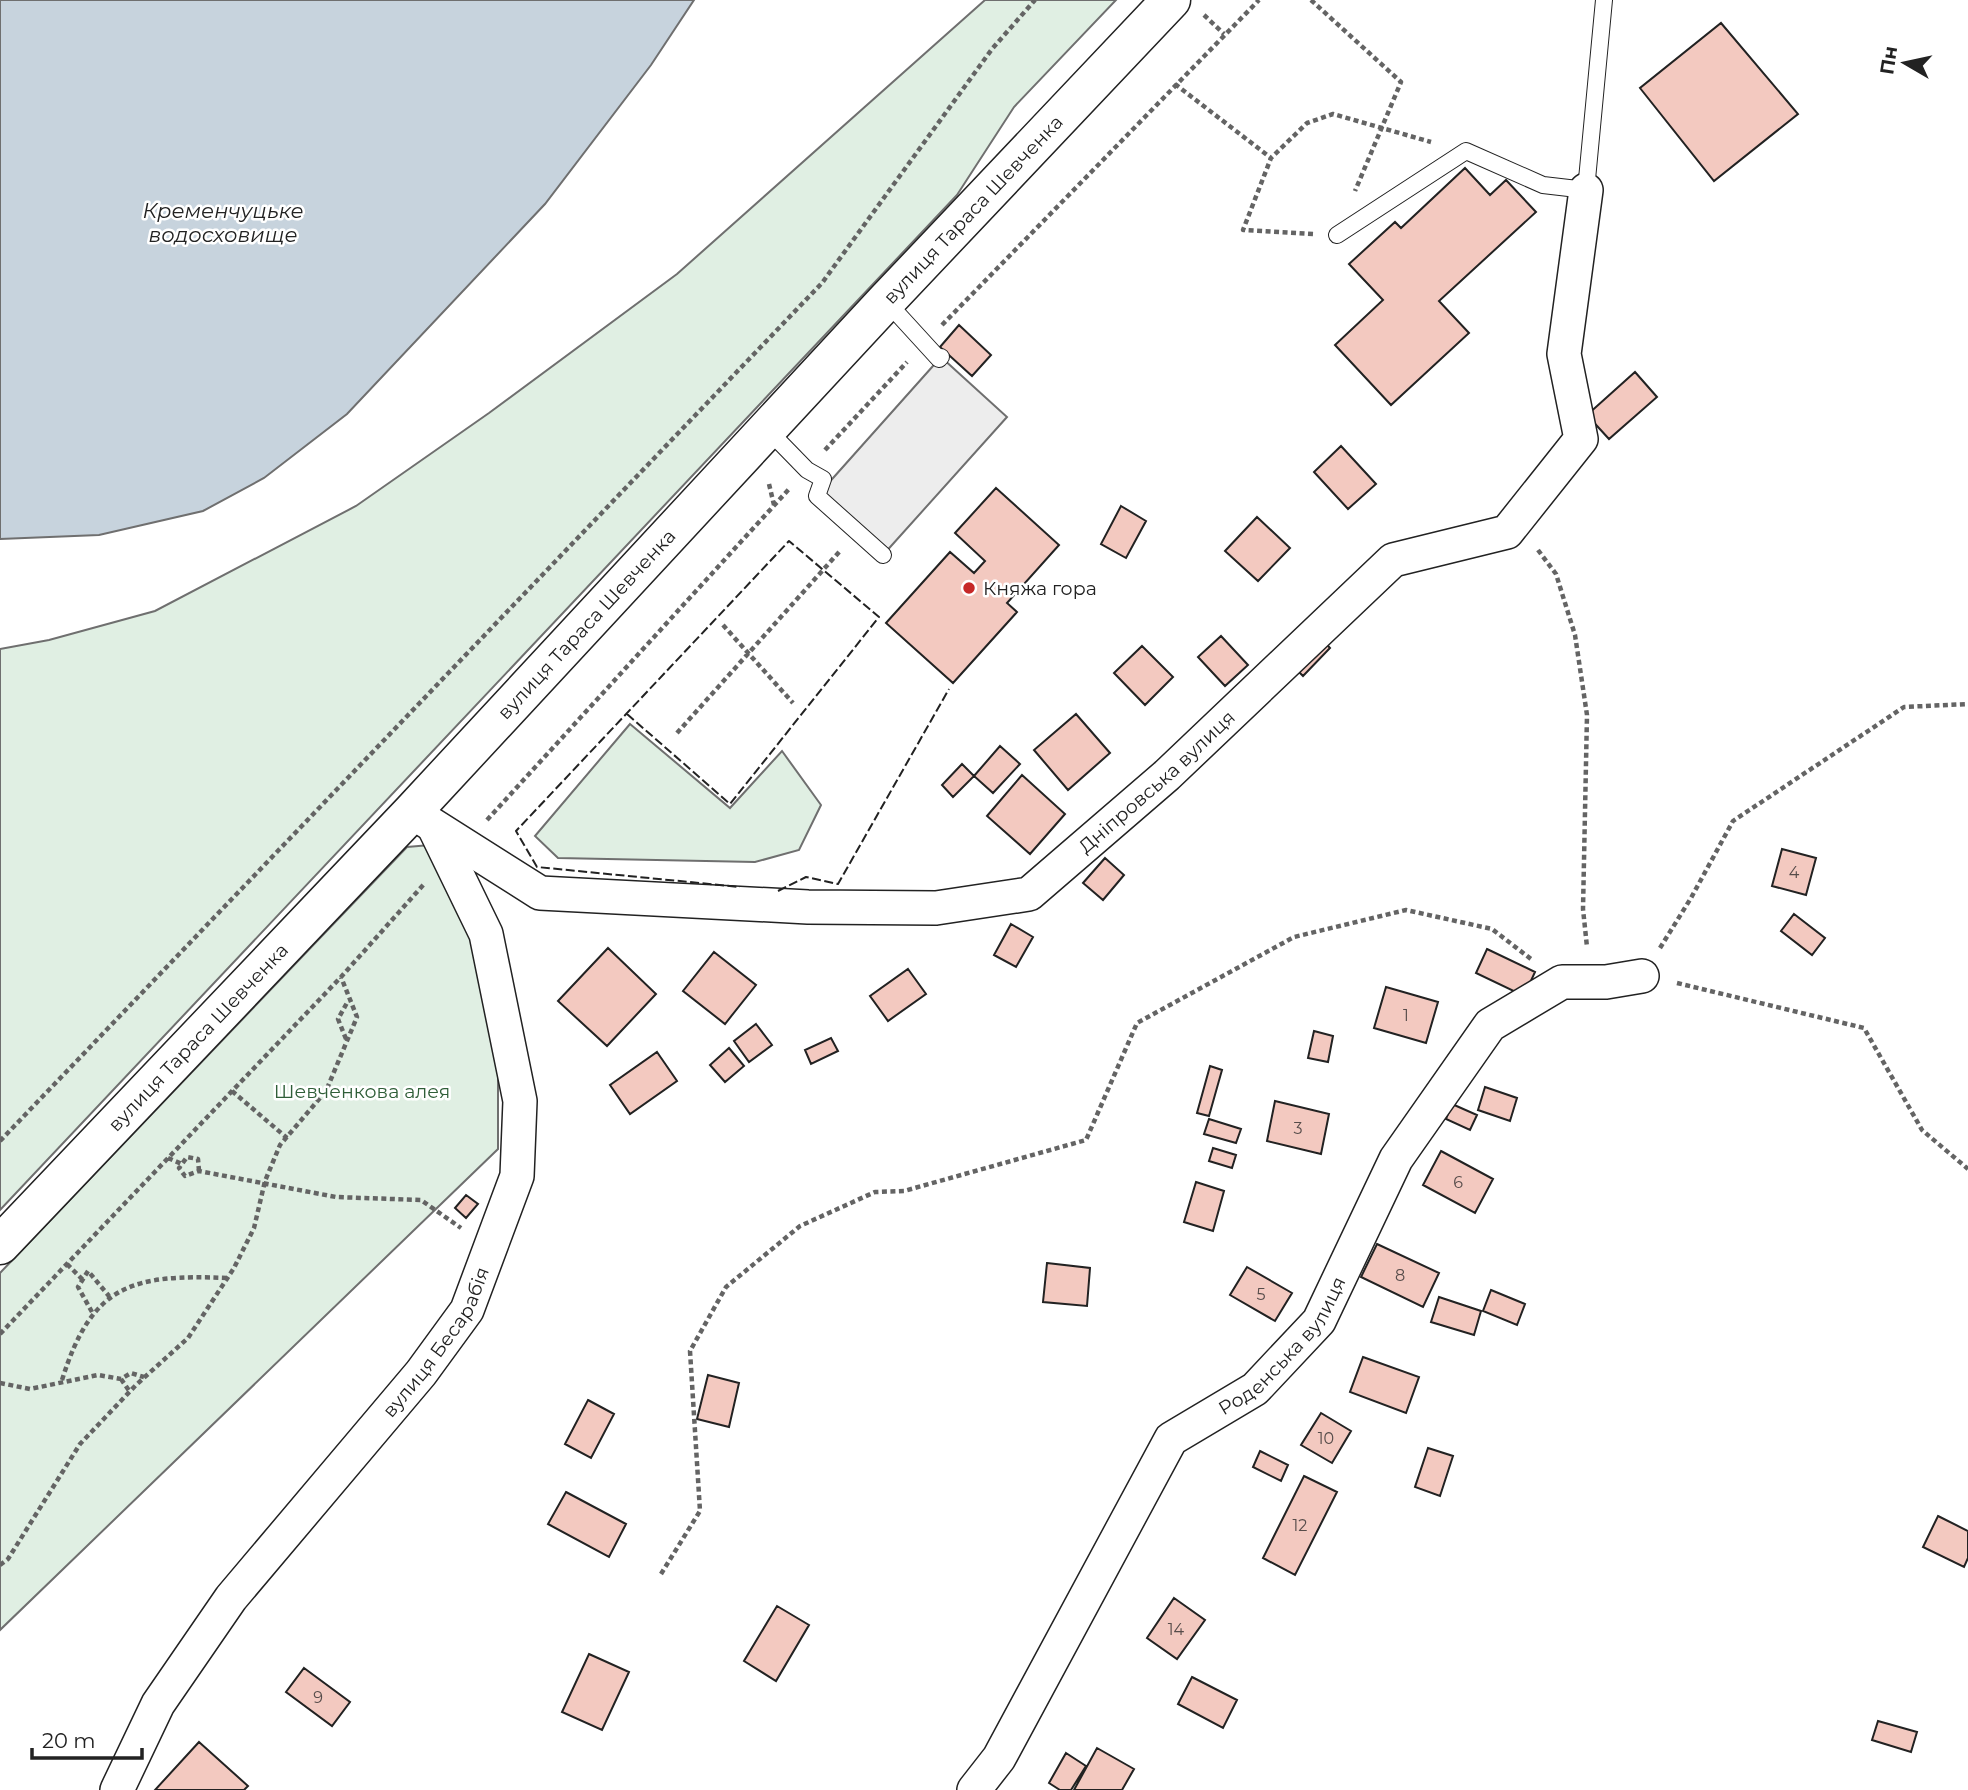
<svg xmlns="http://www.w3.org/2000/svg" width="1968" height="1790" font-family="Montserrat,sans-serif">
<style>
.green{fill:#e0efe3;stroke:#6f6f6f;stroke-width:2}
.parking{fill:#ededed;stroke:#6f6f6f;stroke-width:2}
.water{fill:#c7d3dd;stroke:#6f6f6f;stroke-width:2}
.building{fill:#f3c9c0;stroke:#222;stroke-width:2}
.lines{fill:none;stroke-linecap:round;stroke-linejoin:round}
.lane-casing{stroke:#222;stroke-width:18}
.street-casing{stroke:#222;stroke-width:36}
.secondary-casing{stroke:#222;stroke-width:41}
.path{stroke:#646464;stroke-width:4.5;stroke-dasharray:5 3.5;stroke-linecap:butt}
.lane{stroke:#fff;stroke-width:16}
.street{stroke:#fff;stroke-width:33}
.secondary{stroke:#fff;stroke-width:38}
.fence{stroke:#222;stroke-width:2;stroke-dasharray:9 3.5;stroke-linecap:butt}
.poi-dot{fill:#c62828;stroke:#fff;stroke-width:2.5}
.labels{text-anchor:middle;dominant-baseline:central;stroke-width:5;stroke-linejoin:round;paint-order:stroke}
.number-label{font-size:16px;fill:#564c4a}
.street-label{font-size:19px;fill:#222;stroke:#fff}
.poi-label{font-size:19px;fill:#222;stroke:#fff;text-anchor:start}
.park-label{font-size:19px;fill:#2f5e38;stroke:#fff}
.water-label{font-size:21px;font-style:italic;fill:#222;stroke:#fff}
</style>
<rect width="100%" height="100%" fill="#fff"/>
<!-- green -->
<path class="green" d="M 985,0 L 1116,0 L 1014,107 L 957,195 L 0,1210 L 0,649 L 49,640 L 155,611 L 356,506 L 489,413 L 677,274 Z
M 630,724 L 730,808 L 782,751 L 821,805 L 799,850 L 755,862 L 558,858 L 535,836 Z
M 430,845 L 464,909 L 498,1036 L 498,1149 L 0,1630 L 0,1273 L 407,847 Z"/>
<!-- parking -->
<path class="parking" d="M 941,357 L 1007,417 L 883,555 L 817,496 Z"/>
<!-- water -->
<path class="water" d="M 0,0 L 694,0 L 651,65 L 545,204 L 347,414 L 264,478 L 203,511 L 99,535 L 0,539 Z"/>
<!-- building -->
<path class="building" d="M 1721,23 L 1798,114 L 1714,181 L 1640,88 Z
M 1465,168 L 1490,195 L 1506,180 L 1536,212 L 1439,301 L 1469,333 L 1391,405 L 1335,345 L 1383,300 L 1349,264 L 1395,222 L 1401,228 Z
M 959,325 L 991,355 L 972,376 L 940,347 Z
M 1635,372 L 1657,397 L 1609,439 L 1587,415 Z
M 1341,446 L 1376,484 L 1348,509 L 1314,472 Z
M 996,488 L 1059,545 L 1007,603 L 1017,612 L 953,683 L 886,623 L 950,552 L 974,573 L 985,561 L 955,533 Z
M 1121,506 L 1146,521 L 1126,558 L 1101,544 Z
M 1257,517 L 1290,548 L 1258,581 L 1225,551 Z
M 1221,636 L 1248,665 L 1225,686 L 1198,657 Z
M 1321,638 L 1330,648 L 1303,676 L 1293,666 Z
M 1142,646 L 1173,677 L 1145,705 L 1114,673 Z
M 1076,714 L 1110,753 L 1068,790 L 1034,750 Z
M 1000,746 L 1020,764 L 993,793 L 974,776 Z
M 962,764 L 974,776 L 953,797 L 942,785 Z
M 1022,775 L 1065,814 L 1030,854 L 987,816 Z
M 1782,849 L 1816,858 L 1806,895 L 1772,886 Z
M 1105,858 L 1124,875 L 1103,900 L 1083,883 Z
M 1794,914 L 1825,938 L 1812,955 L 1781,931 Z
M 1011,924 L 1033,937 L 1016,967 L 994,955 Z
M 608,948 L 656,994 L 607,1046 L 558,1001 Z
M 1487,949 L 1535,972 L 1524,996 L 1476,973 Z
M 714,952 L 756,985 L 725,1024 L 683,991 Z
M 908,969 L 926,994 L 888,1021 L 870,996 Z
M 1386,987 L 1438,1002 L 1426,1043 L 1374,1028 Z
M 756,1024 L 772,1045 L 749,1062 L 734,1041 Z
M 1314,1031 L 1333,1036 L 1328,1062 L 1308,1058 Z
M 831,1038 L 838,1051 L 811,1064 L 805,1050 Z
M 729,1048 L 744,1066 L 725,1082 L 710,1065 Z
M 657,1052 L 677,1081 L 630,1114 L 610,1085 Z
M 1210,1066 L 1222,1070 L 1209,1116 L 1197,1113 Z
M 1485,1087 L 1517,1098 L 1510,1121 L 1478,1110 Z
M 1275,1101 L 1329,1114 L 1321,1154 L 1267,1141 Z
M 1452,1104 L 1477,1115 L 1470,1130 L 1446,1119 Z
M 1209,1119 L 1241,1129 L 1236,1143 L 1204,1134 Z
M 1213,1148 L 1236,1155 L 1232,1168 L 1209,1161 Z
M 1441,1151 L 1493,1179 L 1475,1213 L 1423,1185 Z
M 1196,1182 L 1224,1191 L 1213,1231 L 1184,1222 Z
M 466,1195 L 478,1204 L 466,1218 L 455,1208 Z
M 1377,1244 L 1439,1273 L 1423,1307 L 1361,1277 Z
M 1047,1263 L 1090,1268 L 1087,1306 L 1043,1302 Z
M 1247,1267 L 1292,1293 L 1275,1321 L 1230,1295 Z
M 1491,1290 L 1525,1304 L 1517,1325 L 1483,1311 Z
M 1439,1297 L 1481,1311 L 1474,1335 L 1431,1322 Z
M 1363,1357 L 1419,1377 L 1406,1413 L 1350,1392 Z
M 708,1375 L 739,1383 L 729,1427 L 697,1419 Z
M 588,1400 L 614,1414 L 591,1458 L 565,1444 Z
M 1321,1413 L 1351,1431 L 1332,1463 L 1301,1445 Z
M 1428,1448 L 1453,1456 L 1440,1496 L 1415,1487 Z
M 1260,1451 L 1288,1465 L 1281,1481 L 1253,1467 Z
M 1304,1476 L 1337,1492 L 1295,1575 L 1263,1558 Z
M 566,1492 L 626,1524 L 609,1557 L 548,1524 Z
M 1938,1516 L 1968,1531 L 1968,1558 L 1964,1567 L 1923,1547 Z
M 1174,1598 L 1205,1620 L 1177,1659 L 1147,1638 Z
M 777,1606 L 809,1625 L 776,1681 L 744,1661 Z
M 589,1654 L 629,1672 L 602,1730 L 562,1712 Z
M 304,1668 L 350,1702 L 332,1726 L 286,1692 Z
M 1192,1677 L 1237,1700 L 1223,1728 L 1178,1704 Z
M 1878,1721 L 1917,1732 L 1911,1752 L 1872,1740 Z
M 199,1742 L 248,1786 L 244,1790 L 155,1790 Z
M 1097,1748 L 1134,1769 L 1122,1790 L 1074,1790 Z
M 1066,1753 L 1086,1766 L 1071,1790 L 1060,1790 L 1049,1783 Z"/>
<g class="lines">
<!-- lane casing -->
<g class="lane-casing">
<path id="lane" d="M 1337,235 L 1466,151 L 1543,185 L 1586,190 L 1604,0
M 886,301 L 939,359 L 941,357
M 768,430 L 807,470 L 823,479 L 817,496 L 883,555"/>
</g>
<!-- street casing -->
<g class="street-casing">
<g id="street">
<path id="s1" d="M 412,812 L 540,893 L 808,907 L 936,908 L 1029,894 L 1167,775 L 1393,560 L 1507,532 L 1581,439 L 1564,354 L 1586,190"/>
<path id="s2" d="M 117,1790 L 158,1704 L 231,1598 L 421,1373 L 467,1310 L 517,1176 L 520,1101 L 486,934 L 434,827"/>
<path id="s3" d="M 974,1790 L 999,1758 L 1171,1439 L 1255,1389 L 1319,1321 L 1396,1159 L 1490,1025 L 1562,982 L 1606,982 L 1642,976"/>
</g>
</g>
<!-- secondary casing -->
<g class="secondary-casing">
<g id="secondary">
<path id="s4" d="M 0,1245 L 412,812 L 886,301 L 1171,0"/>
</g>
</g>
<!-- path -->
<path class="path" d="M 1311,0 L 1401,82 L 1355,191
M 1204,15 L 1224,34
M 1175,84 L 1271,158
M 1313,234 L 1243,230 L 1271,158 L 1307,123 L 1333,114 L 1431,142
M 942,325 L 1259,0
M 825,450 L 907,362
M 769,484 L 774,505
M 1538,550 L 1556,574 L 1575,635 L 1587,715 L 1583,909 L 1587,947
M 723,625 L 793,703
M 677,733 L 840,551
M 487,820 L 790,488
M 1660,948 L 1691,898 L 1733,821 L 1904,707 L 1968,704
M 1677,983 L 1864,1028 L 1922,1130 L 1968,1169
M 346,1039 L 338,1019 L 348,1001
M 232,1091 L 287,1138
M 0,1141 L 822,283 L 992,49 L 1035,0
M 168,1158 L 182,1164
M 199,1171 L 198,1159 L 187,1157 L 179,1168 L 185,1176 L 199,1171 L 336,1197 L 421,1200 L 461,1228
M 67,1264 L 83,1280
M 92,1312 L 78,1287 L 88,1271 L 109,1296
M 0,1334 L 341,977 L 425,883
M 121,1379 L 130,1392
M 62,1380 C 92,1284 132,1274 228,1278
M 0,1383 L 30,1389 L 98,1375 L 121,1379 L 131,1373 L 144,1377
M 0,1565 L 8,1559 L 80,1444 L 136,1385 L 188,1338 L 234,1268 L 254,1228 L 265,1181 L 280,1145 L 326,1091 L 357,1017 L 341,977
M 661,1574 L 700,1511 L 690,1351 L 726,1287 L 800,1226 L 875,1192 L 904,1191 L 1086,1140 L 1137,1023 L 1294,937 L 1406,910 L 1492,929 L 1531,959"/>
<!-- lane -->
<use href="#lane" class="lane"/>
<!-- street -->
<use href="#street" class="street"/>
<!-- secondary -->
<use href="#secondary" class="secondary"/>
<!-- fence -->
<path class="fence" d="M 627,714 L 730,804 L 879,617 L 789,541 L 516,831 L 537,867 L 740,887
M 778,891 L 806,877 L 838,884 L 949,689"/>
</g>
<!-- markers -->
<circle class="poi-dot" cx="969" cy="588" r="7"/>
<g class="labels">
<!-- number labels -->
<g class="number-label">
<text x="1794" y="872">4</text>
<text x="1406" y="1015">1</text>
<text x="1298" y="1128">3</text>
<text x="1458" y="1182">6</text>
<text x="1400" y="1275">8</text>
<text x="1261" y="1294">5</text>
<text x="1326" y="1438">10</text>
<text x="1300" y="1525">12</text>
<text x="1176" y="1629">14</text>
<text x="318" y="1697">9</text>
</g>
<!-- street labels -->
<g class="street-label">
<text stroke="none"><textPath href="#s4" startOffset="1421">вулиця Тараса Шевченка</textPath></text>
<text stroke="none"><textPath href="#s4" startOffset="854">вулиця Тараса Шевченка</textPath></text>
<text stroke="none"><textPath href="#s1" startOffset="812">Дніпровська вулиця</textPath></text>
<text stroke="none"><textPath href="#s4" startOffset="287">вулиця Тараса Шевченка</textPath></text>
<text stroke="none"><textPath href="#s2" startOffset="553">вулиця Бесарабія</textPath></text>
<text stroke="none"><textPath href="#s3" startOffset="551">Роденська вулиця</textPath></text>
</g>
<!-- poi labels -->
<g class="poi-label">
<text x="983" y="588">Княжа гора</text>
</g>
<!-- park labels -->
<g class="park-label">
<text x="362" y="1091">Шевченкова алея</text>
</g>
<!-- water labels -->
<g class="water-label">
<text x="223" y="210">Кременчуцьке<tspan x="223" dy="24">водосховище</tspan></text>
</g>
</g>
<!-- north arrow -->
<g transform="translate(1905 63) rotate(279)" stroke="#ffffff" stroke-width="5" paint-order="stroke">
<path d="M0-5L12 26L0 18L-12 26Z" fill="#222222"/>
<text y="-10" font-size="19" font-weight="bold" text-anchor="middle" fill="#222222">Пн</text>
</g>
<!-- scale -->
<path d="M32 1748v10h110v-10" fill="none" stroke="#222222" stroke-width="3.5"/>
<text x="42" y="1748" font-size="21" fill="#222222" stroke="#ffffff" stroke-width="5" paint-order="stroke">20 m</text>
</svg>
